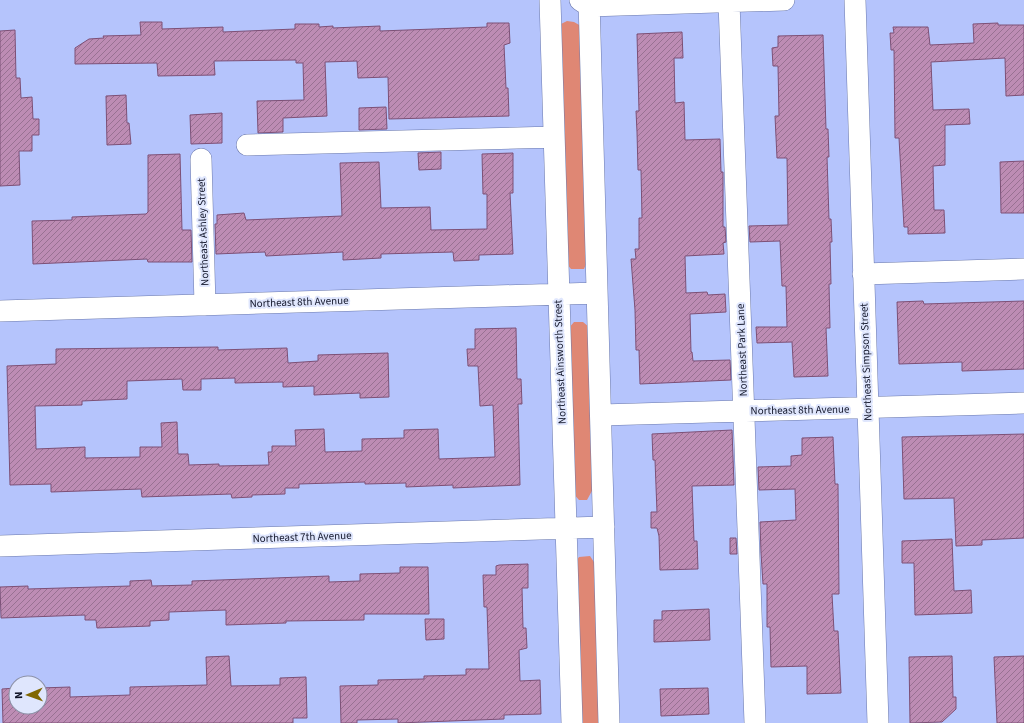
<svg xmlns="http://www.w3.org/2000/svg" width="1024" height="723" font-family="'Source Sans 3',sans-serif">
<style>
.green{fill:#df8774}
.building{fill:url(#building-hatch);stroke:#7d5076}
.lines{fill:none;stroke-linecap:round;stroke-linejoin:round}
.minor-casing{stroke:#6b79ac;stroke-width:22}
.minor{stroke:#fff;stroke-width:21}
.labels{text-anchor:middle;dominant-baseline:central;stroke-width:4;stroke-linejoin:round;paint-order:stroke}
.street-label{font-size:11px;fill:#111529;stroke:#dfe6fd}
</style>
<defs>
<pattern id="building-hatch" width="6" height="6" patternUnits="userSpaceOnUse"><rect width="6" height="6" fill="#bd8cb4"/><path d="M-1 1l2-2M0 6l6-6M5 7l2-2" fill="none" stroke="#987192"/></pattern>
</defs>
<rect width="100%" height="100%" fill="#b5c4fc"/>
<!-- green -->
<path class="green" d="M 567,21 L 574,22 L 581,26 L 587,262 L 584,269 L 571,269 L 566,263 L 561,24 Z
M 574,322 L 583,322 L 589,327 L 593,489 L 587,500 L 579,500 L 572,492 L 568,329 Z
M 590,556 L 596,565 L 600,723 L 579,723 L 574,564 L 579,557 Z"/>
<!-- building -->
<path class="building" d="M 140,22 L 162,22 L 162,29 L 223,27 L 223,32 L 295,29 L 295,24 L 319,24 L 319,27 L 333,26 L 333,28 L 380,26 L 380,31 L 487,27 L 487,23 L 509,23 L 510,43 L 504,45 L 506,88 L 508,88 L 509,116 L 389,119 L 388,77 L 358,78 L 357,61 L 325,62 L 327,116 L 283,118 L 283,132 L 258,133 L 257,101 L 304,100 L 303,63 L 296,63 L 296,60 L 214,61 L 215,75 L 158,76 L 157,63 L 75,64 L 75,48 L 89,39 L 104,38 L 103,36 L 141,35 Z
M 998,23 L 998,25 L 1024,25 L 1024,95 L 1006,96 L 1005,58 L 931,62 L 933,110 L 969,109 L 970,124 L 945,125 L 945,165 L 933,166 L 934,210 L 944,210 L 945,233 L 908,234 L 908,227 L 904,227 L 899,138 L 895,138 L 894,50 L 891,50 L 890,33 L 894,33 L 893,27 L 928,27 L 930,45 L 974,43 L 973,24 Z
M 15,30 L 16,78 L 20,78 L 21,98 L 32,97 L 33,119 L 39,119 L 39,135 L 32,135 L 32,151 L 19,151 L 20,185 L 0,186 L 0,31 Z
M 682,32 L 683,58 L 674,58 L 675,103 L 684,102 L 685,140 L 720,139 L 721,172 L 723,172 L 723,227 L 725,227 L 726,242 L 723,243 L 724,254 L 685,256 L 686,293 L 707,292 L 708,295 L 725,294 L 726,312 L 690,314 L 691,352 L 692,352 L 693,361 L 730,360 L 731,380 L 640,384 L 639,350 L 636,350 L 635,310 L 631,259 L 636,259 L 635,249 L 639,249 L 639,218 L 642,218 L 641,170 L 638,170 L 637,132 L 636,111 L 639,111 L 637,34 Z
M 823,35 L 826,129 L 828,129 L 829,157 L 827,157 L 829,219 L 831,219 L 832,242 L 830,242 L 831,284 L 829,284 L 830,328 L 826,328 L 828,376 L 794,377 L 792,342 L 757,343 L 756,327 L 787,327 L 786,286 L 782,286 L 780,241 L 750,242 L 749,226 L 788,225 L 787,158 L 777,158 L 775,116 L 779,116 L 778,66 L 773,66 L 772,48 L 778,47 L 778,36 Z
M 126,95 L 127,123 L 129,123 L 131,144 L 107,145 L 106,96 Z
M 386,107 L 387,129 L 359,130 L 359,108 Z
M 222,113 L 222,143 L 191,144 L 190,115 Z
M 441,152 L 441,169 L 419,170 L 418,153 Z
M 513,153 L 513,193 L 510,193 L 513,254 L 479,255 L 479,260 L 454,261 L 453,252 L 381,254 L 381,258 L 343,260 L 343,252 L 266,256 L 265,252 L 216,254 L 215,224 L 217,224 L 217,215 L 244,213 L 246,220 L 342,216 L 340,163 L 379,162 L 381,208 L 430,207 L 431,230 L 487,229 L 487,194 L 483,194 L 482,154 Z
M 180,154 L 182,230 L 191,230 L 192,262 L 148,262 L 147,259 L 33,264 L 32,221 L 72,220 L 72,217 L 146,214 L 148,212 L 148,155 Z
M 1024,161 L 1024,213 L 1001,213 L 1000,162 Z
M 923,301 L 924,304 L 1024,301 L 1024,369 L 962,371 L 962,362 L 899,364 L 897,302 Z
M 516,328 L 517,379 L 521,379 L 522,404 L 518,404 L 520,485 L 453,488 L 453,485 L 406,487 L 406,483 L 365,484 L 365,482 L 299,484 L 299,488 L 285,488 L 285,494 L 252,495 L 252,497 L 232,498 L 231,494 L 142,497 L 141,489 L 51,492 L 51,484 L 10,485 L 7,366 L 56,364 L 56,349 L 218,347 L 218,350 L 287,348 L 288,363 L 318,361 L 318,355 L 388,353 L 389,397 L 360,398 L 360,393 L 314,395 L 314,386 L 283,387 L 283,382 L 235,383 L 235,378 L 201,379 L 201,390 L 183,390 L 182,379 L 127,381 L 127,399 L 82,401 L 82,405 L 35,406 L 36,449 L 85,447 L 85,458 L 140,457 L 140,447 L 162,447 L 161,423 L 177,422 L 178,454 L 188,454 L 189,465 L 219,464 L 219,466 L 269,465 L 268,452 L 272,452 L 272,446 L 296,446 L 295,430 L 324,429 L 325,452 L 362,451 L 362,439 L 404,438 L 404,430 L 438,429 L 439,459 L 495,457 L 493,405 L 480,406 L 478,366 L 468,366 L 467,349 L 475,349 L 475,329 Z
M 732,430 L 734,485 L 692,486 L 694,541 L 697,541 L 698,569 L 660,570 L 659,536 L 657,528 L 651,528 L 651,512 L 657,512 L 655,460 L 653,460 L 652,434 Z
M 1024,434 L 1024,538 L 982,540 L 982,545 L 956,546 L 954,498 L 904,499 L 902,437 Z
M 833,437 L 835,484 L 838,484 L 839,594 L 832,594 L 834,631 L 838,631 L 841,693 L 807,694 L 807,666 L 771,667 L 770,627 L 767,627 L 767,584 L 763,584 L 761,553 L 760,522 L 796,520 L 795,489 L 759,490 L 758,467 L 791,466 L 791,456 L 802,455 L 802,438 Z
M 730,538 L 736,538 L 737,554 L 730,554 Z
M 952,539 L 954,591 L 971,590 L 972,613 L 915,615 L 914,563 L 902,563 L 902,541 Z
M 528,564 L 528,588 L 522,588 L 523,628 L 526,628 L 527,648 L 519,650 L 520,681 L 540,680 L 541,714 L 504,715 L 504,719 L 398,723 L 398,719 L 357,720 L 357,723 L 341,723 L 340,686 L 378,685 L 378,680 L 424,679 L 424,676 L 466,675 L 466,669 L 489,669 L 487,607 L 484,607 L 483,575 L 496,575 L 496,566 L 499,565 Z
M 400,567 L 428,567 L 429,614 L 364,614 L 364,620 L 286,621 L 286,623 L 226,625 L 226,610 L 169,612 L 169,620 L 150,621 L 150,626 L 97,628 L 96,620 L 85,620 L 85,615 L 1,618 L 0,587 L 28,586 L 28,589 L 130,586 L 130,581 L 151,580 L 152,586 L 192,585 L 192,581 L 329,576 L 329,582 L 360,581 L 360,574 L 400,573 Z
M 709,609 L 710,640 L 654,642 L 654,620 L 662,620 L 662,611 Z
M 425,619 L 444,619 L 444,639 L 426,640 Z
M 229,656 L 231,686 L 280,685 L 280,678 L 306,677 L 307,718 L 293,718 L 293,723 L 3,723 L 2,689 L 16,688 L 16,707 L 40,707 L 40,688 L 70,687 L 70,697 L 130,695 L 130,687 L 207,685 L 206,657 Z
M 952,656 L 953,697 L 956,697 L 956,709 L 942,722 L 910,723 L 909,657 Z
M 1024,656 L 1024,723 L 997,723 L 994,657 Z
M 708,688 L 709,714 L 661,716 L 660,689 Z"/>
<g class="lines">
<!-- minor casing -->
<g class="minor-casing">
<path id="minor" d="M 550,0 L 572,723
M 580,0 L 589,6 L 784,0
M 589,0 L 609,723
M 855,0 L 878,723
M 729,2 L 755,723
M 247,145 L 554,137
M 201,159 L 205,305
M 863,274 L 1024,269
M 0,311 L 597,293
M 601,415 L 1024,403
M 0,546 L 604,527"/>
</g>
<!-- minor -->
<use href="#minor" class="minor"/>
</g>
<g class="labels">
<!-- street labels -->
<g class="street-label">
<text transform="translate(203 232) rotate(-92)">Northeast Ashley Street</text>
<text transform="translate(299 302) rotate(-2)">Northeast 8th Avenue</text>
<text transform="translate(742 350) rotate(-92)">Northeast Park Lane</text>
<text transform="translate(560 362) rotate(-92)">Northeast Ainsworth Street</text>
<text transform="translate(866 362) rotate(-92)">Northeast Simpson Street</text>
<text transform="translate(800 410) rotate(-1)">Northeast 8th Avenue</text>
<text transform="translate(302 537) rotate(-2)">Northeast 7th Avenue</text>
</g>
</g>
<!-- north arrow -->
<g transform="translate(28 695) rotate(268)"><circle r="19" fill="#dfe6fd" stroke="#8d92a8"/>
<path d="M0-3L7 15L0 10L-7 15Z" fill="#806700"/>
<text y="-6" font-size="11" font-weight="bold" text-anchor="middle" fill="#111529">N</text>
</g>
</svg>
